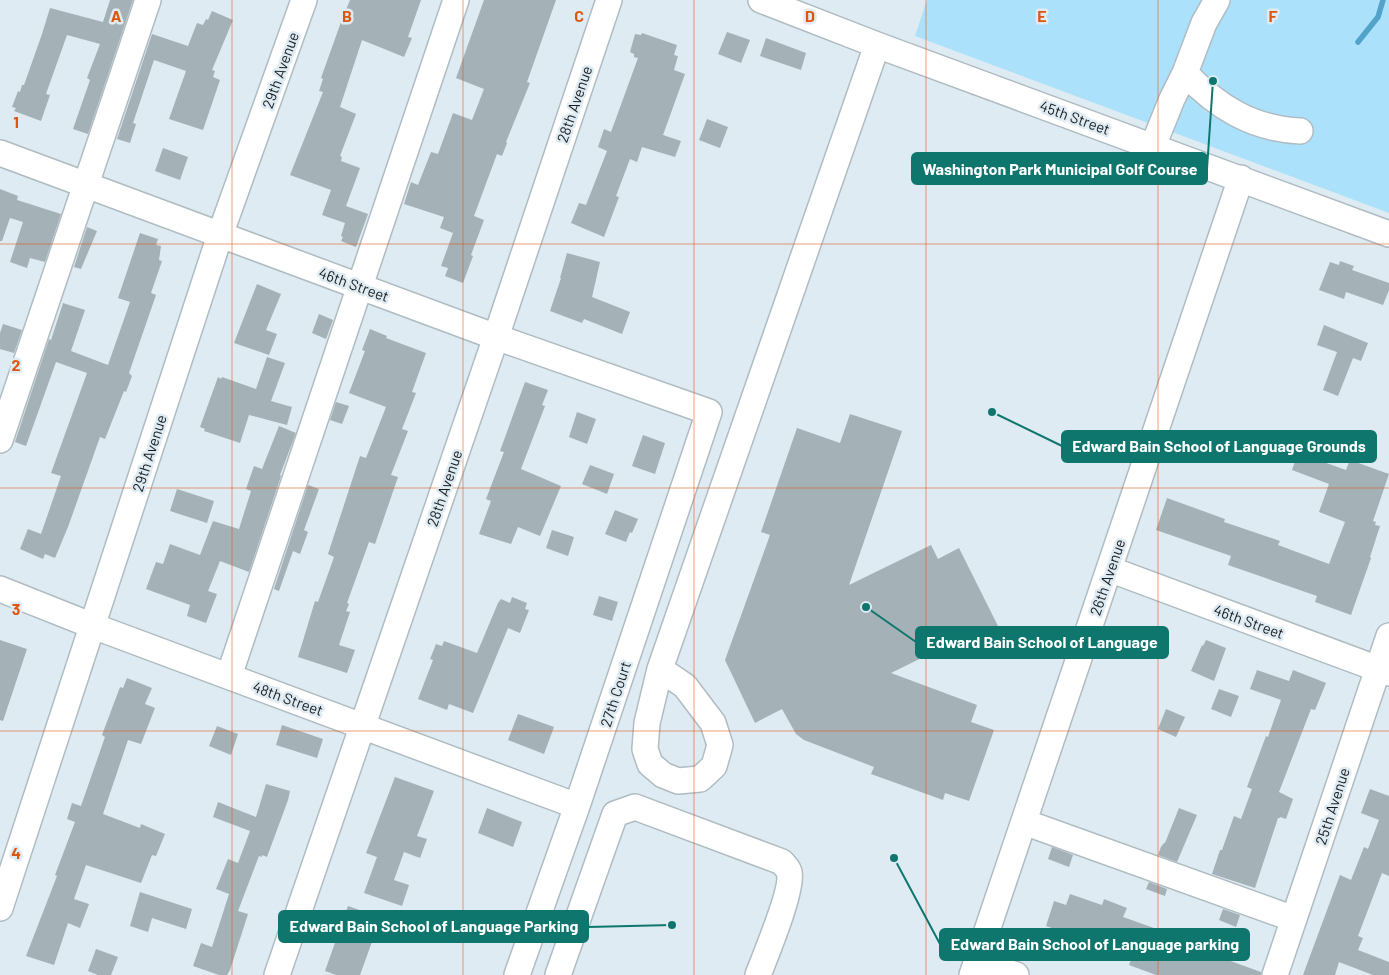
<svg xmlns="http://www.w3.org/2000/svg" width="1389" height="975" font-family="Barlow,sans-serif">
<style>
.green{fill:#ace1fc}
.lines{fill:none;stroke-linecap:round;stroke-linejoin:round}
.stream{stroke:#51a3c9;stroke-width:5.5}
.building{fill:#a4b1b7}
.minor-casing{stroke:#afbcc2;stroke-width:28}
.minor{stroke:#fff;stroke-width:25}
.grid{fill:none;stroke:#de560d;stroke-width:1;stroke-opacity:0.55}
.labels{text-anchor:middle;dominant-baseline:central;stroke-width:5;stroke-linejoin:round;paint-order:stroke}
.street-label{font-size:15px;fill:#181c1f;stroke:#deebf2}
.grid-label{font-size:16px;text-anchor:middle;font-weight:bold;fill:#de560d;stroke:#deebf2;stroke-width:5;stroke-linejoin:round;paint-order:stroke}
.leader{fill:none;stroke:#0f766e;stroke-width:2}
.callout-dot{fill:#0f766e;stroke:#deebf2;stroke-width:2}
.callout{fill:#0f766e;stroke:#0f766e;stroke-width:2}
.callout-label{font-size:16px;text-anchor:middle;font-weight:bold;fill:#fff}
</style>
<rect width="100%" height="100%" fill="#deebf2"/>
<!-- green -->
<path class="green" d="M 927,0 L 1389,0 L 1389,213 L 915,36 Z"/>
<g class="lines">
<!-- stream -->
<path class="stream" d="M 1358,42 L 1378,17 L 1383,0"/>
</g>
<!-- building -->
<path class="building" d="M 110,0 L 133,0 L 88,134 L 73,129 L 90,80 L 87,78 L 100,44 L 67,35 L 46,94 L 50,95 L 41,121 L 14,111 L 16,108 L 12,107 L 18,91 L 20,92 L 22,85 L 24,85 L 42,34 L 50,8 L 103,22 Z
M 350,0 L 421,0 L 408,37 L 412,38 L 404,57 L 362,40 L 340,107 L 356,114 L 340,156 L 342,157 L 341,161 L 360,168 L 346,206 L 368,214 L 356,247 L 341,241 L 343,237 L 341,236 L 345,223 L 322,215 L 331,190 L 290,175 L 323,92 L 319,91 L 323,79 L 321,78 L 341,22 Z
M 484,0 L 556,0 L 527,82 L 530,83 L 506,142 L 507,143 L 502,156 L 497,154 L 474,216 L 484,220 L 471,255 L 473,256 L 463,283 L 445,276 L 448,268 L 441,266 L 453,233 L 440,228 L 444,217 L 404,204 L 411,182 L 418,185 L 431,152 L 438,154 L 453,113 L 472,120 L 484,89 L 456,78 Z
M 212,11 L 233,20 L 212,70 L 215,71 L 213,77 L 220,80 L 203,130 L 169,119 L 186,71 L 154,60 L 133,123 L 136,124 L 130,143 L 117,139 L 152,34 L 188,46 L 197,23 L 203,25 L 206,19 L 208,20 Z
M 727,32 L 750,40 L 741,63 L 718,54 Z
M 642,33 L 677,45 L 674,55 L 678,56 L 674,70 L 685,74 L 663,135 L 681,141 L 675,157 L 642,147 L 637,162 L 630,159 L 616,196 L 619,197 L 604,237 L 571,223 L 579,203 L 586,205 L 607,151 L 598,147 L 604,129 L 611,132 L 638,58 L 634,57 L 634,54 L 630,52 L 635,34 L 641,35 Z
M 766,38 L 806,53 L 801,70 L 760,56 Z
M 707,119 L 728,127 L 720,148 L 699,140 Z
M 163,148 L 188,157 L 180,180 L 155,171 Z
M 0,189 L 18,196 L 17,200 L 61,214 L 45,262 L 30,258 L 27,268 L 10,262 L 23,222 L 10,218 L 2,241 L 0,241 Z
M 87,227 L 97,231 L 81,269 L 74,267 Z
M 140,233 L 158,239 L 156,245 L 161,246 L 159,260 L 162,261 L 151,293 L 156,295 L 129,373 L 132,376 L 126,392 L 124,391 L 105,439 L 100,437 L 68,527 L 55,558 L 45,554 L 43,559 L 20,549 L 28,529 L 41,534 L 61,476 L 51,473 L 87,373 L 56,362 L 26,446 L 15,442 L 49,339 L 51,340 L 63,303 L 85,310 L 71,351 L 108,365 L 130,302 L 118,298 Z
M 567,253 L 600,262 L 592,297 L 630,312 L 622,334 L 584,319 L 582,323 L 550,311 L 561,278 L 560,278 Z
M 1340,261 L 1354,266 L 1352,270 L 1389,283 L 1389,290 L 1383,305 L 1346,292 L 1344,299 L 1319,290 L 1330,262 L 1339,265 Z
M 257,284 L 281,294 L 266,330 L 277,334 L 269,355 L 234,343 Z
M 319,314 L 333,320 L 326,339 L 312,333 Z
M 3,324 L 22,330 L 14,353 L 0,349 L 0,333 Z
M 1324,325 L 1368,343 L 1361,361 L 1353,358 L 1338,396 L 1323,390 L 1337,352 L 1317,345 Z
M 370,329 L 387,336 L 386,338 L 426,353 L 412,392 L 416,393 L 402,429 L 408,431 L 391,475 L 398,477 L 375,544 L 369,542 L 347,603 L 349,604 L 346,611 L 350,612 L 339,645 L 355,650 L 347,673 L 298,657 L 315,601 L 318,602 L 334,557 L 328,554 L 360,456 L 366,458 L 386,407 L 349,393 L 365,351 L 362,350 Z
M 267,357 L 285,363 L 271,401 L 292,407 L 287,425 L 249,415 L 240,443 L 204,431 L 205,429 L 200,427 L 218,377 L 221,379 L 222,377 L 256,389 Z
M 525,382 L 548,390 L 542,405 L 545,406 L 521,469 L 561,486 L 540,536 L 518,527 L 511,544 L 479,534 L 491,501 L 486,499 L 504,452 L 500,451 Z
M 336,402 L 349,406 L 342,424 L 330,420 Z
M 577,412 L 596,419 L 587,444 L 569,437 Z
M 850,414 L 902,431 L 849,585 L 931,545 L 938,559 L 959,548 L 998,626 L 965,643 L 962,638 L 891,673 L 977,705 L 971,722 L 994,730 L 969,801 L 945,793 L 943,800 L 871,774 L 874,767 L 804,740 L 796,734 L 782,709 L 755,723 L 725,660 L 770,535 L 761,532 L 797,428 L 840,443 Z
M 279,426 L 296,433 L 280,475 L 281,476 L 249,572 L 220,561 L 208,591 L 217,594 L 206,623 L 187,616 L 190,605 L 146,589 L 156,562 L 163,564 L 170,544 L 200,555 L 213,521 L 239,529 L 251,491 L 246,489 L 254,466 L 262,469 Z
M 643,435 L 665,443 L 655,474 L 632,466 Z
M 1298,453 L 1346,470 L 1350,460 L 1389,474 L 1373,521 L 1376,522 L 1375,525 L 1380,526 L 1370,557 L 1371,558 L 1351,615 L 1315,602 L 1317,596 L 1228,565 L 1231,556 L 1156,530 L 1167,498 L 1225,519 L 1224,522 L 1280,541 L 1278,545 L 1329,564 L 1345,522 L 1319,512 L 1329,484 L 1292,470 Z
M 590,465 L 614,474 L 607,494 L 582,484 Z
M 308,485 L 319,489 L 304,530 L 308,532 L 300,554 L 293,551 L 279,591 L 274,589 Z
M 177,489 L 214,501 L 207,523 L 170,511 Z
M 615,510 L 638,519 L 632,533 L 630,532 L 626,542 L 605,534 Z
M 552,530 L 574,537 L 568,556 L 546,548 Z
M 599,596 L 618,602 L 612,621 L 593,615 Z
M 512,597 L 527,603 L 525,609 L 529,610 L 520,633 L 508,628 L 473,713 L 449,704 L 447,710 L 418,699 L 433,660 L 430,659 L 436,644 L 442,646 L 444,641 L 477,653 L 498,603 L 501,599 L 510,603 Z
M 0,640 L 27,649 L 3,721 L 0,720 Z
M 1206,640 L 1226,648 L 1214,681 L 1191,671 L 1202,645 L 1203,646 Z
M 1257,670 L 1289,681 L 1293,670 L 1326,683 L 1315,710 L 1311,709 L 1279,792 L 1293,799 L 1286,819 L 1280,817 L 1280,818 L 1278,818 L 1255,888 L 1212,874 L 1220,850 L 1222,850 L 1234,816 L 1241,819 L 1252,789 L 1247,787 L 1266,736 L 1268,737 L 1281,700 L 1250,689 Z
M 127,678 L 152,688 L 145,704 L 155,708 L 141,744 L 128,740 L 103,814 L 140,828 L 141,824 L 165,834 L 156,856 L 152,855 L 141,883 L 86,865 L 74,899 L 89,904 L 80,928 L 68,923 L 54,965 L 26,956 L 57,876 L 55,875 L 75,822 L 67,819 L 72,803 L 81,806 L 105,737 L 102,735 L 120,687 L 123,688 Z
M 1219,689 L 1239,696 L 1231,717 L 1211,709 Z
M 1166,709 L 1185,717 L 1176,737 L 1158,729 Z
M 518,714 L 554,727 L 544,754 L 508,740 Z
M 282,725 L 323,739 L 317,758 L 276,745 Z
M 217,726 L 238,734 L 231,755 L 209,746 Z
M 395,777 L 434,791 L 417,836 L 427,839 L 420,858 L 404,852 L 394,880 L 409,885 L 402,906 L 364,893 L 377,857 L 366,853 Z
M 266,784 L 290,791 L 288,800 L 267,857 L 262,855 L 262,857 L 259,856 L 238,911 L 248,914 L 230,970 L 227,975 L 219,975 L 193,966 L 201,943 L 212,947 L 229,894 L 216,889 L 228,859 L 238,863 L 250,831 L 213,817 L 218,802 L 256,817 Z
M 1370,789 L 1389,796 L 1389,876 L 1382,873 L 1358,936 L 1363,938 L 1358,950 L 1389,962 L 1389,975 L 1373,975 L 1339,962 L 1335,975 L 1303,975 L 1340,875 L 1351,880 L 1364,847 L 1368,849 L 1379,820 L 1361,813 Z
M 487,808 L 522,822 L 513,847 L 478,833 Z
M 1179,808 L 1197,815 L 1177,862 L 1158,855 L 1161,847 L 1164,843 L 1165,843 Z
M 1052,847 L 1073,855 L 1069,867 L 1048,859 Z
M 1149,882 L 1167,889 L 1165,896 L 1146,889 Z
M 140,892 L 192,909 L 186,929 L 152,918 L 148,932 L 130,926 Z
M 1070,894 L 1102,905 L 1104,899 L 1127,908 L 1123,917 L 1199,944 L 1201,946 L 1200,950 L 1261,972 L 1261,975 L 1156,975 L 1129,965 L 1131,960 L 1128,959 L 1129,955 L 1046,926 L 1054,901 L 1066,905 Z
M 348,906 L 371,914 L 363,935 L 373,939 L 360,975 L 336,975 L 325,971 Z
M 1223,909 L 1240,915 L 1236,927 L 1219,920 Z
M 96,949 L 118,957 L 111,975 L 98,975 L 88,971 Z"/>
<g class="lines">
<!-- minor casing -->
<g class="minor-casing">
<path id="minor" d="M 761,0 L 877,45 L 1389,234
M 1185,73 C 1217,107 1253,129 1300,131
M 1153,146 L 1172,99 L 1185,73 L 1204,23 L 1217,0
M 0,153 L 496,337 L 709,412 L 577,806 L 517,975
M 0,440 L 148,0
M 1109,569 L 1389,673
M 0,589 L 93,626 L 577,806
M 660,669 L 685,686 L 713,723 L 720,745 L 714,766 L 700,779 L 678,781 L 663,775 L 650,764 L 645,749 L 647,723 L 660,669 L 877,45
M 229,676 L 456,0
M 1024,822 L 1294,919
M 0,908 L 220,235 L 304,0
M 977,960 L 1016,975
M 277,975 L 496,337 L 609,0
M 558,975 L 615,814 L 635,807 L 782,862 C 784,865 789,869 789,872 C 794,887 765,957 758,975
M 972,975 L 1241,178
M 1275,975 L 1389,636"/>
</g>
<!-- minor -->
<use href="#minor" class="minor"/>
</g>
<!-- grid -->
<path class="grid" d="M 232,0 L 232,975M 463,0 L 463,975M 694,0 L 694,975M 926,0 L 926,975M 1158,0 L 1158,975M 0,244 L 1389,244M 0,488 L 1389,488M 0,731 L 1389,731"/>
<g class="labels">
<!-- street labels -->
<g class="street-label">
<text transform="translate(280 70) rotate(-70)">29th Avenue</text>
<text transform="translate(574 104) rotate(-71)">28th Avenue</text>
<text transform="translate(1075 117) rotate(20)">45th Street</text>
<text transform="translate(354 284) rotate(20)">46th Street</text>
<text transform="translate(149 453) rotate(-72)">29th Avenue</text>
<text transform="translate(444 488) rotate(-71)">28th Avenue</text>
<text transform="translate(1107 577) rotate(-71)">26th Avenue</text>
<text transform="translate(1249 621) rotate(20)">46th Street</text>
<text transform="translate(615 694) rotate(-72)">27th Court</text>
<text transform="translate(288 698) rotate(20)">48th Street</text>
<text transform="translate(1332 806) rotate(-72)">25th Avenue</text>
</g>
</g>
<g class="grid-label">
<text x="116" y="22">A</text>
<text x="347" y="22">B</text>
<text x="579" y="22">C</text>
<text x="810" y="22">D</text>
<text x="1042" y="22">E</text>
<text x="1273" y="22">F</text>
<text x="16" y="128">1</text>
<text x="16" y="371">2</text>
<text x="16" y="615">3</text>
<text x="16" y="859">4</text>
</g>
<!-- callouts -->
<path class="leader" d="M1213 81L1207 169M992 412L1062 446M866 607L916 642M672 925L588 927M894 858L940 944"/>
<g class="callout-dot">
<circle cx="1213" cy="81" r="5"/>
<circle cx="992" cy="412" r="5"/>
<circle cx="866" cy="607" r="5"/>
<circle cx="672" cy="925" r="5"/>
<circle cx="894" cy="858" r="5"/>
</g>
<g class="callout">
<rect x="912" y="153" width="295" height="31" rx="5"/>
<rect x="1062" y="431" width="314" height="31" rx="5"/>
<rect x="916" y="627" width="252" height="31" rx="5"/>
<rect x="279" y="911" width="309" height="31" rx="5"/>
<rect x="940" y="929" width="309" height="31" rx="5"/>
</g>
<g class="callout-label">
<text x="1060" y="175">Washington Park Municipal Golf Course</text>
<text x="1219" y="452">Edward Bain School of Language Grounds</text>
<text x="1042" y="648">Edward Bain School of Language</text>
<text x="434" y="932">Edward Bain School of Language Parking</text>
<text x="1095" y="950">Edward Bain School of Language parking</text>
</g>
</svg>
